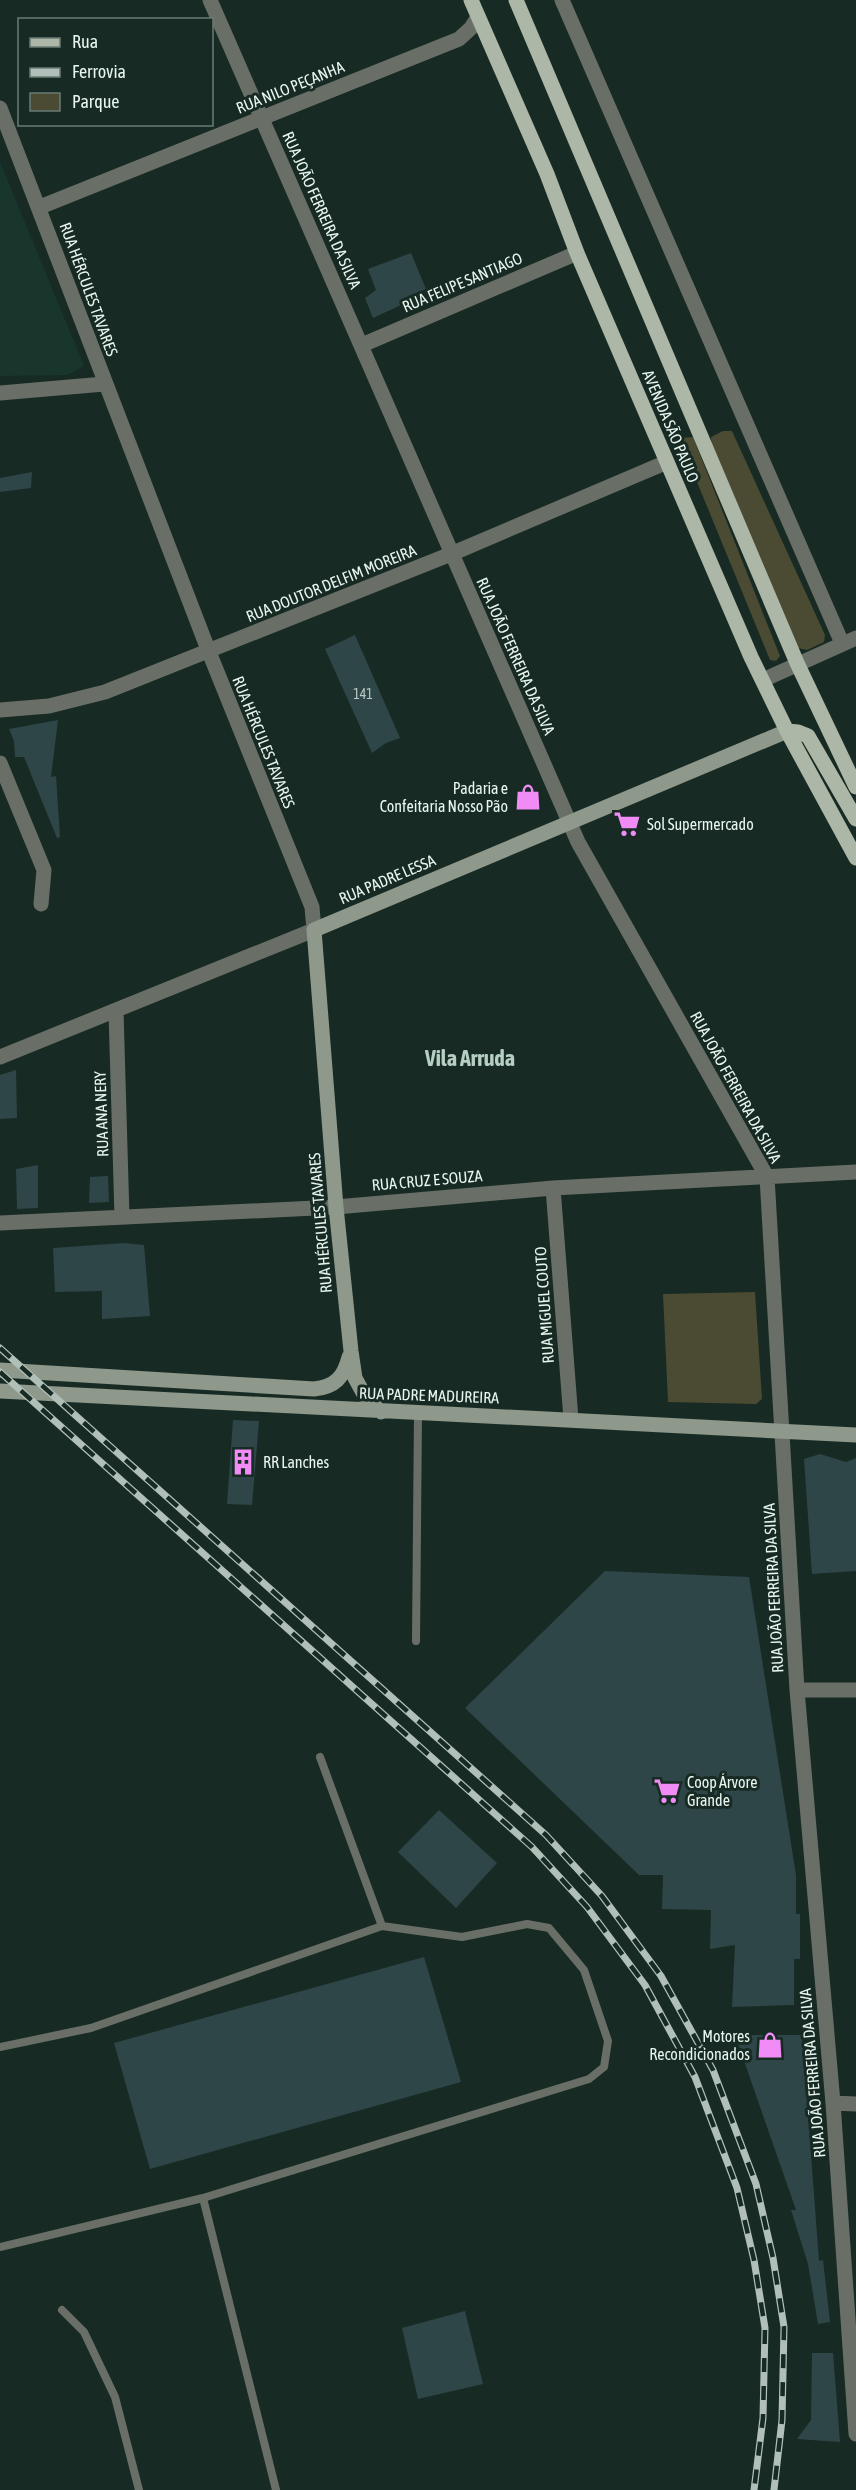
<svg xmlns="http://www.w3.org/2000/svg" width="856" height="2490" font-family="'Asap Condensed',sans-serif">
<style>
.built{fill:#18362b}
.green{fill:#4b4a32}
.building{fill:#2e4647}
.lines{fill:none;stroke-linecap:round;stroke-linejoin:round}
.lane{stroke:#696f67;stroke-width:8}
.street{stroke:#696f67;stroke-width:15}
.secondary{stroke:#8e988b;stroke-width:15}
.primary{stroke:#acb7a7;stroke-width:15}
.rail-casing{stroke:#b0bfb8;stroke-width:7}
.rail{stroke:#172b24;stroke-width:4.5;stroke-dasharray:14;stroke-linecap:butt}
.labels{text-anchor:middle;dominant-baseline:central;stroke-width:6;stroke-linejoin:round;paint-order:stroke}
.number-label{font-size:14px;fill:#bacac6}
.street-label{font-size:16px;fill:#e9f6f0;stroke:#172b24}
.poi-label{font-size:16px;fill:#e9f6f0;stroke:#172b24;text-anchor:start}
.district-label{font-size:22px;font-weight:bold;fill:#b6cfc4;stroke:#172b24}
</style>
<rect width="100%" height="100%" fill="#172b24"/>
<!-- built -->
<path class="built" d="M 0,162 L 84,366 L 67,375 L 0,376 Z"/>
<!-- green -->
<path class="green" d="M 723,431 L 732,431 L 825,635 L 824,642 L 807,650 L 798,648 L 712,449 L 711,437 Z
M 693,437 L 780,656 L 776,661 L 770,660 L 679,438 Z
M 755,1292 L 762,1399 L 756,1404 L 668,1402 L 663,1294 Z"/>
<!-- building -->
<path class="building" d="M 411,253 L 426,289 L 402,299 L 401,305 L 373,318 L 365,298 L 376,290 L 368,269 Z
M 32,472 L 31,488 L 0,492 L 0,478 Z
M 355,635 L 400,738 L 386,743 L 372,753 L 325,649 Z
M 58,720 L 51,777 L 56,776 L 60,837 L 57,838 L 24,757 L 15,757 L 14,741 L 9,729 Z
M 16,1070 L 17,1118 L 0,1119 L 0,1075 Z
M 38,1165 L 38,1208 L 17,1209 L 16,1169 Z
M 108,1176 L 109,1202 L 89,1203 L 90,1177 Z
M 123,1243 L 144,1245 L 150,1316 L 102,1319 L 102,1291 L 55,1292 L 53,1248 Z
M 233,1420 L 259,1421 L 252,1505 L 227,1504 Z
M 820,1454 L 846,1462 L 856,1458 L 856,1571 L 812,1574 L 804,1459 Z
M 605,1571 L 749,1577 L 796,1875 L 796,1914 L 800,1914 L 800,1959 L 794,1959 L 794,2005 L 732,2007 L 735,1945 L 710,1949 L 711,1910 L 662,1909 L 663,1875 L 639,1875 L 465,1708 Z
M 439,1810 L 497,1863 L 456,1908 L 398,1852 Z
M 424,1957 L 461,2082 L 150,2169 L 114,2043 Z
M 735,2035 L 802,2035 L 819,2261 L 823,2260 L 830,2322 L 818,2324 L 808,2264 L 791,2210 L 796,2210 Z
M 465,2311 L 483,2384 L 418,2399 L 402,2328 Z
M 812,2353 L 833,2353 L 840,2442 L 797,2439 L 811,2420 Z"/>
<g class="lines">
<!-- lane -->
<path class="lane" d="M 416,1641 L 418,1413
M 0,2047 L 91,2028 L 382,1926 L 320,1757
M 203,2198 L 276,2490
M 0,2247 L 203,2198 L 589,2079 L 604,2067 L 608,2041 L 584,1970 L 549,1928 L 527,1924 L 462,1937 L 382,1926
M 62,2310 L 84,2332 L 115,2397 L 139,2490"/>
<!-- street -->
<path class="street" d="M 210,0 L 578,842 L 767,1177 L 797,1690 L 833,2103 L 856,2434
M 562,0 L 842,643
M 0,108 L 209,652 L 312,907 L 314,930 L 0,1057
M 40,207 L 459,39 L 471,28 L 478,17
M 362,345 L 577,253
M 0,393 L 104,384
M 763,680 L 856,638
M 0,710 L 49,706 L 105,692 L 451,554 L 667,462
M 0,763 L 44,870 L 41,904
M 116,1011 L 122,1217
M 553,1188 L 571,1419
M 0,1223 L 336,1207 L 553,1188 L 856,1172
M 797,1690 L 856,1690
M 833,2103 L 856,2104"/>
<!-- secondary -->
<path class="secondary" d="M 0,1370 L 314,1389 C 335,1387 344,1377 349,1357
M 0,1391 L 856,1435
M 381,1412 L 366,1398 L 355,1378 L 351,1351 L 336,1207 L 314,930 L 787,731"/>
<!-- primary -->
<path class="primary" d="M 471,0 L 547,174 L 577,253 L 751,657 L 787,731 L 856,858
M 516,0 L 797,663 L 856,787
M 787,731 L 798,732 L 808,736 L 856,819"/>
<!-- rail casing -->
<g class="rail-casing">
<path id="rail" d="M 0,1348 L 546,1835 L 602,1896 L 661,1976 L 713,2070 L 756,2184 L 773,2258 L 784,2327 L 782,2420 L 774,2490
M 0,1372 L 532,1847 L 587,1907 L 645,1985 L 695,2077 L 737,2188 L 754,2260 L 765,2328 L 763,2418 L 754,2490"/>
</g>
<!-- rail -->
<use href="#rail" class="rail"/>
</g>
<!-- icons -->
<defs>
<g id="shop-bare" transform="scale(2.07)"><path d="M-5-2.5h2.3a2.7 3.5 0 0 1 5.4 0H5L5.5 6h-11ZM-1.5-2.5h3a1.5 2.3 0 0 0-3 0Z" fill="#f18bf5" stroke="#172b24" stroke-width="2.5" paint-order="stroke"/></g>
<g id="supermarket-bare" transform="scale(2.07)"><path d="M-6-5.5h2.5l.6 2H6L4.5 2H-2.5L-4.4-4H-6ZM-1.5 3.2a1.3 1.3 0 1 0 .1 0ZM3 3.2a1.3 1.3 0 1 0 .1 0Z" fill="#f18bf5" stroke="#172b24" stroke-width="2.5" paint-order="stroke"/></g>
<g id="building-bare" transform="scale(2.07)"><path d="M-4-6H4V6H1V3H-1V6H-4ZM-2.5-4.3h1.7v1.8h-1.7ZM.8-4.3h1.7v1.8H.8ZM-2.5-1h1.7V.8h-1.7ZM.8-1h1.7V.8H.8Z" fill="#f18bf5" stroke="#172b24" stroke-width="2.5" paint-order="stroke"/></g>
</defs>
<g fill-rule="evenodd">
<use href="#shop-bare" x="528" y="797"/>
<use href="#supermarket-bare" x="627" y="824"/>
<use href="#building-bare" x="243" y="1462"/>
<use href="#supermarket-bare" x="667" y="1791"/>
<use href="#shop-bare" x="770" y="2045"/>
</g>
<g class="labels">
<!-- number labels -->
<g class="number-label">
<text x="363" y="694">141</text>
</g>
<!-- street labels -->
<g class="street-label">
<text transform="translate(290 87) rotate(-22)">RUA NILO PEÇANHA</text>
<text transform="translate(322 210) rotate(66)">RUA JOÃO FERREIRA DA SILVA</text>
<text transform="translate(462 282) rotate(-23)">RUA FELIPE SANTIAGO</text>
<text transform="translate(89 289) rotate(70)">RUA HÉRCULES TAVARES</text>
<text transform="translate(671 426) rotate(67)">AVENIDA SÃO PAULO</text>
<text transform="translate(331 583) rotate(-22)">RUA DOUTOR DELFIM MOREIRA</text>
<text transform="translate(516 656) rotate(66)">RUA JOÃO FERREIRA DA SILVA</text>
<text transform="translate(264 742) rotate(68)">RUA HÉRCULES TAVARES</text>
<text transform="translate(387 879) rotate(-23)">RUA PADRE LESSA</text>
<text transform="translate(736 1087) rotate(61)">RUA JOÃO FERREIRA DA SILVA</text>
<text transform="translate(101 1114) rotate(-92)">RUA ANA NERY</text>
<text transform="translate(427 1180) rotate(-5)">RUA CRUZ E SOUZA</text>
<text transform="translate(320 1223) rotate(-95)">RUA HÉRCULES TAVARES</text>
<text transform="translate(544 1305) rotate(-94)">RUA MIGUEL COUTO</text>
<text transform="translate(429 1395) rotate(2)">RUA PADRE MADUREIRA</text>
<text transform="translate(773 1588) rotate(-93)">RUA JOÃO FERREIRA DA SILVA</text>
<text transform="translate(812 2073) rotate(-95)">RUA JOÃO FERREIRA DA SILVA</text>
</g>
<!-- poi labels -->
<g class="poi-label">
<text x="508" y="788" text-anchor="end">Padaria e<tspan x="508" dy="18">Confeitaria Nosso Pão</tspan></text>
<text x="647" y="824">Sol Supermercado</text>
<text x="263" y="1462">RR Lanches</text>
<text x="687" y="1782">Coop Árvore<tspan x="687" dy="18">Grande</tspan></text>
<text x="750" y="2036" text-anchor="end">Motores<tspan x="750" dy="18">Recondicionados</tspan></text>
</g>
<!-- district labels -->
<g class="district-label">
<text x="470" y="1058">Vila Arruda</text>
</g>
</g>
<!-- legend -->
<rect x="18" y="18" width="195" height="108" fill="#172b24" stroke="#6b7c76" stroke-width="1.5"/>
<rect x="30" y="38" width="30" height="9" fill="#acb7a7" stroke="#6b7c76" stroke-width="1.5"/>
<text x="72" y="48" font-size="18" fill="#e9f6f0">Rua</text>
<rect x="30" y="68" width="30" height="9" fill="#b0bfb8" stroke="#6b7c76" stroke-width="1.5"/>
<text x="72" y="78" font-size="18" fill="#e9f6f0">Ferrovia</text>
<rect x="30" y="93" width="30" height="18" fill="#4b4a32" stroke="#6b7c76" stroke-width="1.5"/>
<text x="72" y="108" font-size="18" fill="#e9f6f0">Parque</text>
</svg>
